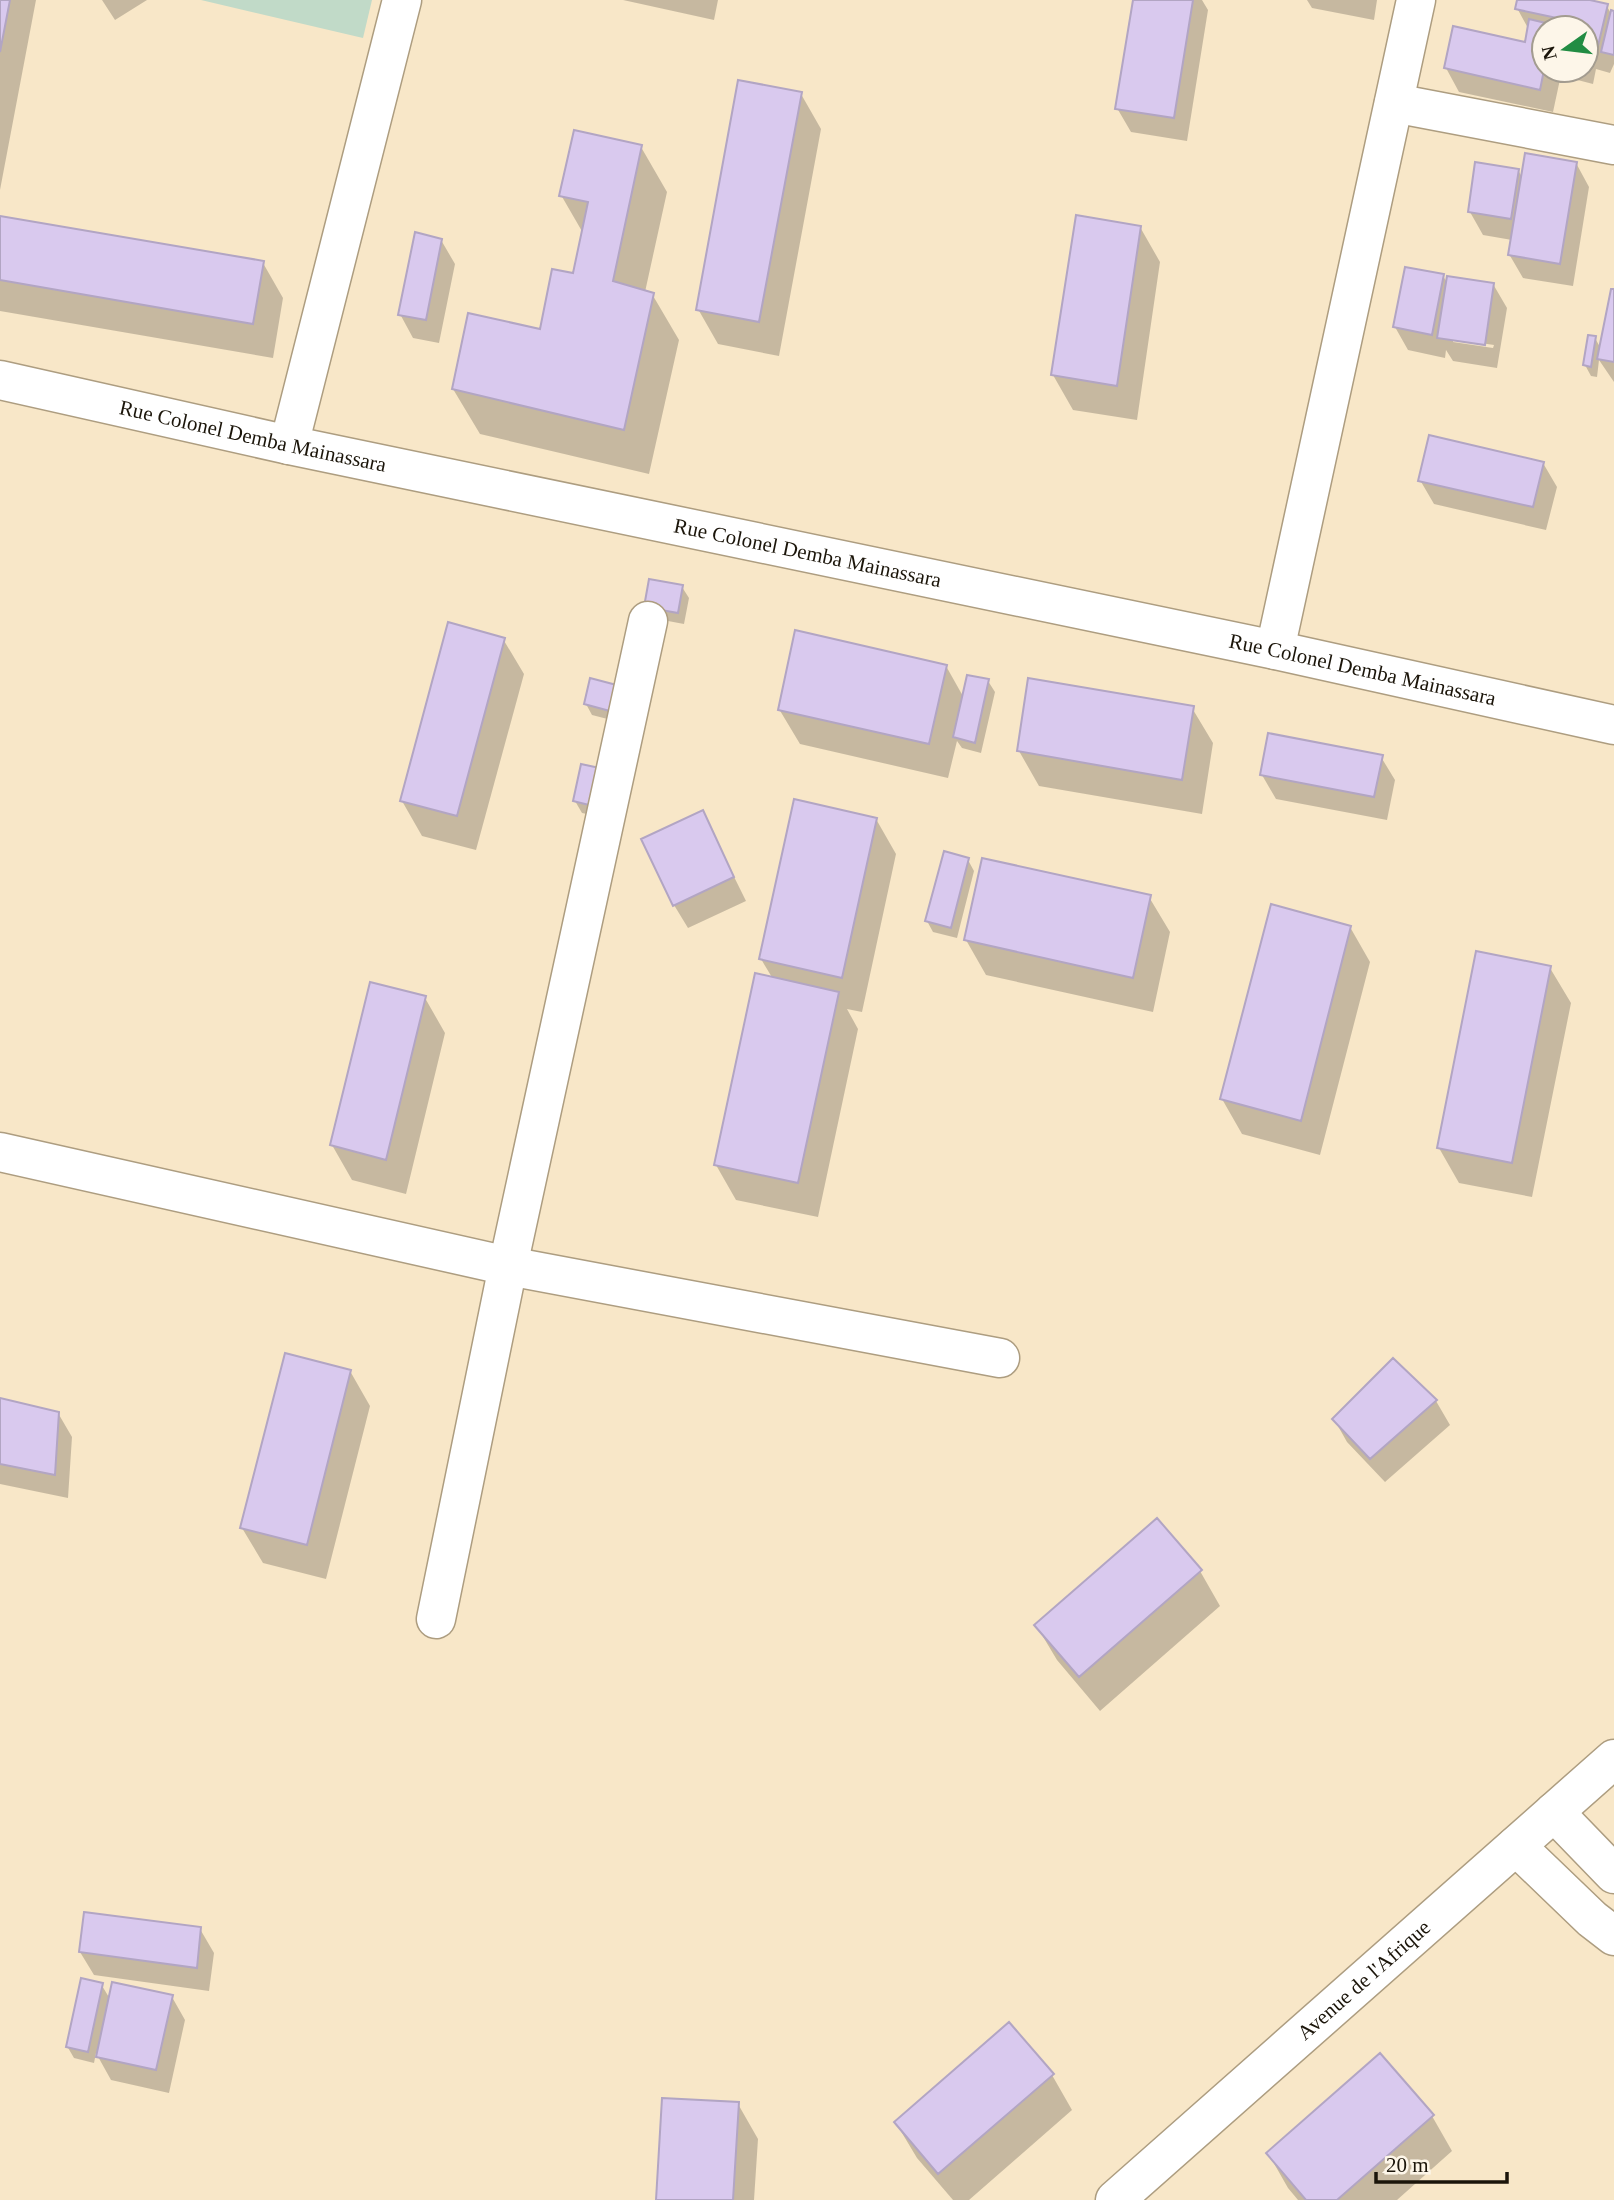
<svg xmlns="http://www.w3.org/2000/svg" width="1614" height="2200" font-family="'Times New Roman',serif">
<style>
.green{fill:#c1dac8}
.shadow{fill:#0003;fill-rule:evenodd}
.building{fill:#d9c9ee;stroke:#b2a5c3;stroke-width:2}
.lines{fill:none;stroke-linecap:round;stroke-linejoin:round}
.minor-casing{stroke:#ad9d80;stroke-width:41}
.major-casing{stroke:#ad9d80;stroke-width:41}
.minor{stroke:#fff;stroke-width:38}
.major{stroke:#fff;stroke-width:38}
.labels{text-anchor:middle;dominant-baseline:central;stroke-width:6;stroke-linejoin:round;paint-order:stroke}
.street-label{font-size:21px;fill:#1b150a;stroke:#fdf6e9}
</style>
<rect width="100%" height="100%" fill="#f8e7c8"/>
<!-- green -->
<path class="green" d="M 201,0 L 372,0 L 363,38 Z"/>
<!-- shadow -->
<path class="shadow" d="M 0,0 L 36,0 L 0,190 Z
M 102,0 L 147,0 L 115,20 Z
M 623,0 L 718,0 L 714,20 Z
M 1134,0 L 1202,0 L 1208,10 L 1187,141 L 1131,132 L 1117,108 Z
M 1307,0 L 1377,0 L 1374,20 L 1312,8 Z
M 1518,0 L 1583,0 L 1607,6 L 1610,12 L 1614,13 L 1614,64 L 1610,73 L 1596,69 L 1593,84 L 1566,77 L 1562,70 L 1553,112 L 1459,92 L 1446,68 L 1526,44 L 1529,30 L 1517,8 ZM 1544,28 L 1586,28 L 1586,70 L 1544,70 Z
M 801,94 L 821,129 L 779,356 L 718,344 L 698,309 Z
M 641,147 L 667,192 L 645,292 L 652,294 L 679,340 L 649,474 L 480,434 L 453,389 L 541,331 L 574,275 L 583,233 L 561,195 Z
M 1576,163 L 1589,187 L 1573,286 L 1523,278 L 1509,254 L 1512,240 L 1483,235 L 1470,212 L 1518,170 L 1523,179 Z
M 0,218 L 263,263 L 283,298 L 273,358 L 0,311 Z
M 1140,227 L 1160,262 L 1137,420 L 1073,410 L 1053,375 Z
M 441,240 L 455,264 L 439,343 L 413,338 L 400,314 Z
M 1443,276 L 1448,284 L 1493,284 L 1507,308 L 1497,368 L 1453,361 L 1446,350 L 1445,358 L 1408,350 L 1395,327 ZM 1453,339 L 1494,345 L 1493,348 L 1453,342 Z
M 1614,291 L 1614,382 L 1599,360 L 1597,377 L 1591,376 L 1585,365 L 1595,338 L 1601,349 Z
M 1543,463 L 1557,487 L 1546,530 L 1434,504 L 1420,480 Z
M 682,587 L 689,598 L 684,624 L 652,618 Z
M 503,639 L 524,674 L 476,850 L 422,836 L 402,801 Z
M 946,666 L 964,698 L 988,681 L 995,692 L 981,753 L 962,748 L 957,741 L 948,778 L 800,744 L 779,709 Z
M 591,680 L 627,724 L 592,715 L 586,704 Z
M 1192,708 L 1213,743 L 1202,814 L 1039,786 L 1019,751 Z
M 1381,757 L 1395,780 L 1387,820 L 1276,799 L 1262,775 Z
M 582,767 L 607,818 L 582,813 L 575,801 Z
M 702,812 L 746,901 L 688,928 L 674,905 Z
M 876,819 L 896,854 L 862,1012 L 847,1009 L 858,1029 L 818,1217 L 736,1200 L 716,1165 L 773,979 L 761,959 Z
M 968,860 L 974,871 L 957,938 L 933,932 L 927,921 Z
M 1149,897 L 1170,932 L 1153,1012 L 986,975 L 966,940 Z
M 1350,927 L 1370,962 L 1320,1155 L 1242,1134 L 1222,1099 Z
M 1550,968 L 1571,1003 L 1532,1197 L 1459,1183 L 1439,1148 Z
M 425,998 L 445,1033 L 406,1194 L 352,1180 L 332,1145 Z
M 1393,1360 L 1436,1401 L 1450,1425 L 1385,1482 L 1347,1442 L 1334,1419 Z
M 350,1371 L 370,1406 L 326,1579 L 263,1563 L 242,1528 Z
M 0,1399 L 58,1413 L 72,1437 L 68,1498 L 0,1484 Z
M 1200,1571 L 1220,1606 L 1100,1711 L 1057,1660 L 1036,1625 Z
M 200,1929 L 214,1953 L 209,1991 L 94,1975 L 80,1952 Z
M 101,1984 L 110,1999 L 172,1997 L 185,2020 L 169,2093 L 111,2080 L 96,2053 L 94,2063 L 74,2058 L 67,2046 Z
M 1052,2075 L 1072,2110 L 969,2200 L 953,2200 L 917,2158 L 896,2123 Z
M 738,2104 L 758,2139 L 754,2200 L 658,2200 Z
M 1432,2116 L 1452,2151 L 1397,2200 L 1298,2200 L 1288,2188 L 1268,2153 Z"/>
<!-- building -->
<path class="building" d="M 0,0 L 10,0 L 0,52 Z
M 1133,0 L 1193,0 L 1174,118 L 1115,109 Z
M 1517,0 L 1590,0 L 1608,4 L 1597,50 L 1586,47 L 1586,28 L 1555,28 L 1557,18 L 1515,9 Z
M 1611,10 L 1614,11 L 1614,55 L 1601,52 Z
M 1529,19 L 1554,25 L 1553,28 L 1544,28 L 1544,70 L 1540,90 L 1444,68 L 1453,26 L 1525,42 Z
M 738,80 L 802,92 L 759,322 L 696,310 Z
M 574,130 L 642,145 L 613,281 L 654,293 L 624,430 L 452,389 L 468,313 L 540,329 L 552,269 L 573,273 L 588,202 L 559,196 Z
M 1525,153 L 1577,162 L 1560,264 L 1508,255 Z
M 1475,162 L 1519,169 L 1511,219 L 1468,212 Z
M 1076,215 L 1141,226 L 1117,386 L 1051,375 Z
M 0,216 L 264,261 L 253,324 L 0,280 Z
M 415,232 L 442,239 L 426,320 L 398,315 Z
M 1405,267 L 1444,274 L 1432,335 L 1393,327 Z
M 1447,276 L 1494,283 L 1485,345 L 1437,338 Z
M 1611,289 L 1614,289 L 1614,362 L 1597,359 Z
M 1588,335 L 1596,336 L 1591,367 L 1583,365 Z
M 1429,435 L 1544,462 L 1533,507 L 1418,481 Z
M 649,579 L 683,585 L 678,613 L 644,607 Z
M 448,622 L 505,638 L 457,816 L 400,801 Z
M 795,630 L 947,665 L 929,744 L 778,710 Z
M 967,675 L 989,679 L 975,743 L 953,737 Z
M 590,678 L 628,688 L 621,714 L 584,704 Z
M 1028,678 L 1194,706 L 1182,780 L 1017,751 Z
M 1268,733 L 1383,755 L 1374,797 L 1260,775 Z
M 581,764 L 609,770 L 601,808 L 573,801 Z
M 794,799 L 877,818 L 842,978 L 759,959 Z
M 703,810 L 734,877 L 673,906 L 641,839 Z
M 944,851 L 969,858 L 951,928 L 925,921 Z
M 982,858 L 1151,895 L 1133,978 L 964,940 Z
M 1271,904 L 1351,926 L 1301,1121 L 1220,1099 Z
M 1476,951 L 1551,966 L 1512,1163 L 1437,1148 Z
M 755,973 L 839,992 L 798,1183 L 714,1165 Z
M 370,982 L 426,996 L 386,1160 L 330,1145 Z
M 285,1353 L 351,1370 L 307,1545 L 240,1528 Z
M 1393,1358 L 1437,1400 L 1370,1459 L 1332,1419 Z
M 0,1398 L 59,1412 L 55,1475 L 0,1464 Z
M 1157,1518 L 1202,1570 L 1079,1677 L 1034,1625 Z
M 84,1912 L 201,1927 L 197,1968 L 79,1952 Z
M 81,1978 L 103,1983 L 88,2052 L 66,2047 Z
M 112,1982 L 173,1995 L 156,2070 L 96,2057 Z
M 1009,2022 L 1054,2074 L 938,2174 L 894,2122 Z
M 1380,2053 L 1434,2115 L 1337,2200 L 1306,2200 L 1266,2153 Z
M 662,2098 L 739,2102 L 733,2200 L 656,2200 Z"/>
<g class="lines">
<!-- minor casing -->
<g class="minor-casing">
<g id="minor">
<path d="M 1394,103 L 1614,145"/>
<path id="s1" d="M 0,380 L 289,445 L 1275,650 L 1614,725"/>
<path d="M 289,445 L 402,0"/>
<path d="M 1275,650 L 1416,0"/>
<path d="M 0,1152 L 508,1266 L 1000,1358"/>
<path d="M 436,1619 L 508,1266 L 648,621"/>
<path d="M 1554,1812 L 1614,1874"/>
<path d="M 1516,1846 L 1592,1919 L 1614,1936"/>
</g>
</g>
<!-- major casing -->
<g class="major-casing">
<g id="major">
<path id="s2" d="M 1115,2200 L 1614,1759"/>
</g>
</g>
<!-- minor -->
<use href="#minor" class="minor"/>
<!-- major -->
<use href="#major" class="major"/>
</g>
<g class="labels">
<!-- street labels -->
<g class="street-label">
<text stroke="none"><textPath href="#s1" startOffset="259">Rue Colonel Demba Mainassara</textPath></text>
<text stroke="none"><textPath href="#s1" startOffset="826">Rue Colonel Demba Mainassara</textPath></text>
<text stroke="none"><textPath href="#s1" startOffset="1393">Rue Colonel Demba Mainassara</textPath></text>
<text stroke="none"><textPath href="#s2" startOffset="332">Avenue de l'Afrique</textPath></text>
</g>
</g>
<!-- north arrow -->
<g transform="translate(1565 49) rotate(256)"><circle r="33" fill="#fdf6e9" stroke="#a39c90" stroke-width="2"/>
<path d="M0-5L12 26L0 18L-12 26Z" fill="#228c43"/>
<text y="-10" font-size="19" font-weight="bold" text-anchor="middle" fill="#1b150a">N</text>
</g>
<!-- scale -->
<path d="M1376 2172v10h131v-10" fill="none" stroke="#1b150a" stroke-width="3.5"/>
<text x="1386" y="2172" font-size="21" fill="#1b150a" stroke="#fdf6e9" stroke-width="5" paint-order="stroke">20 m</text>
</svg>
